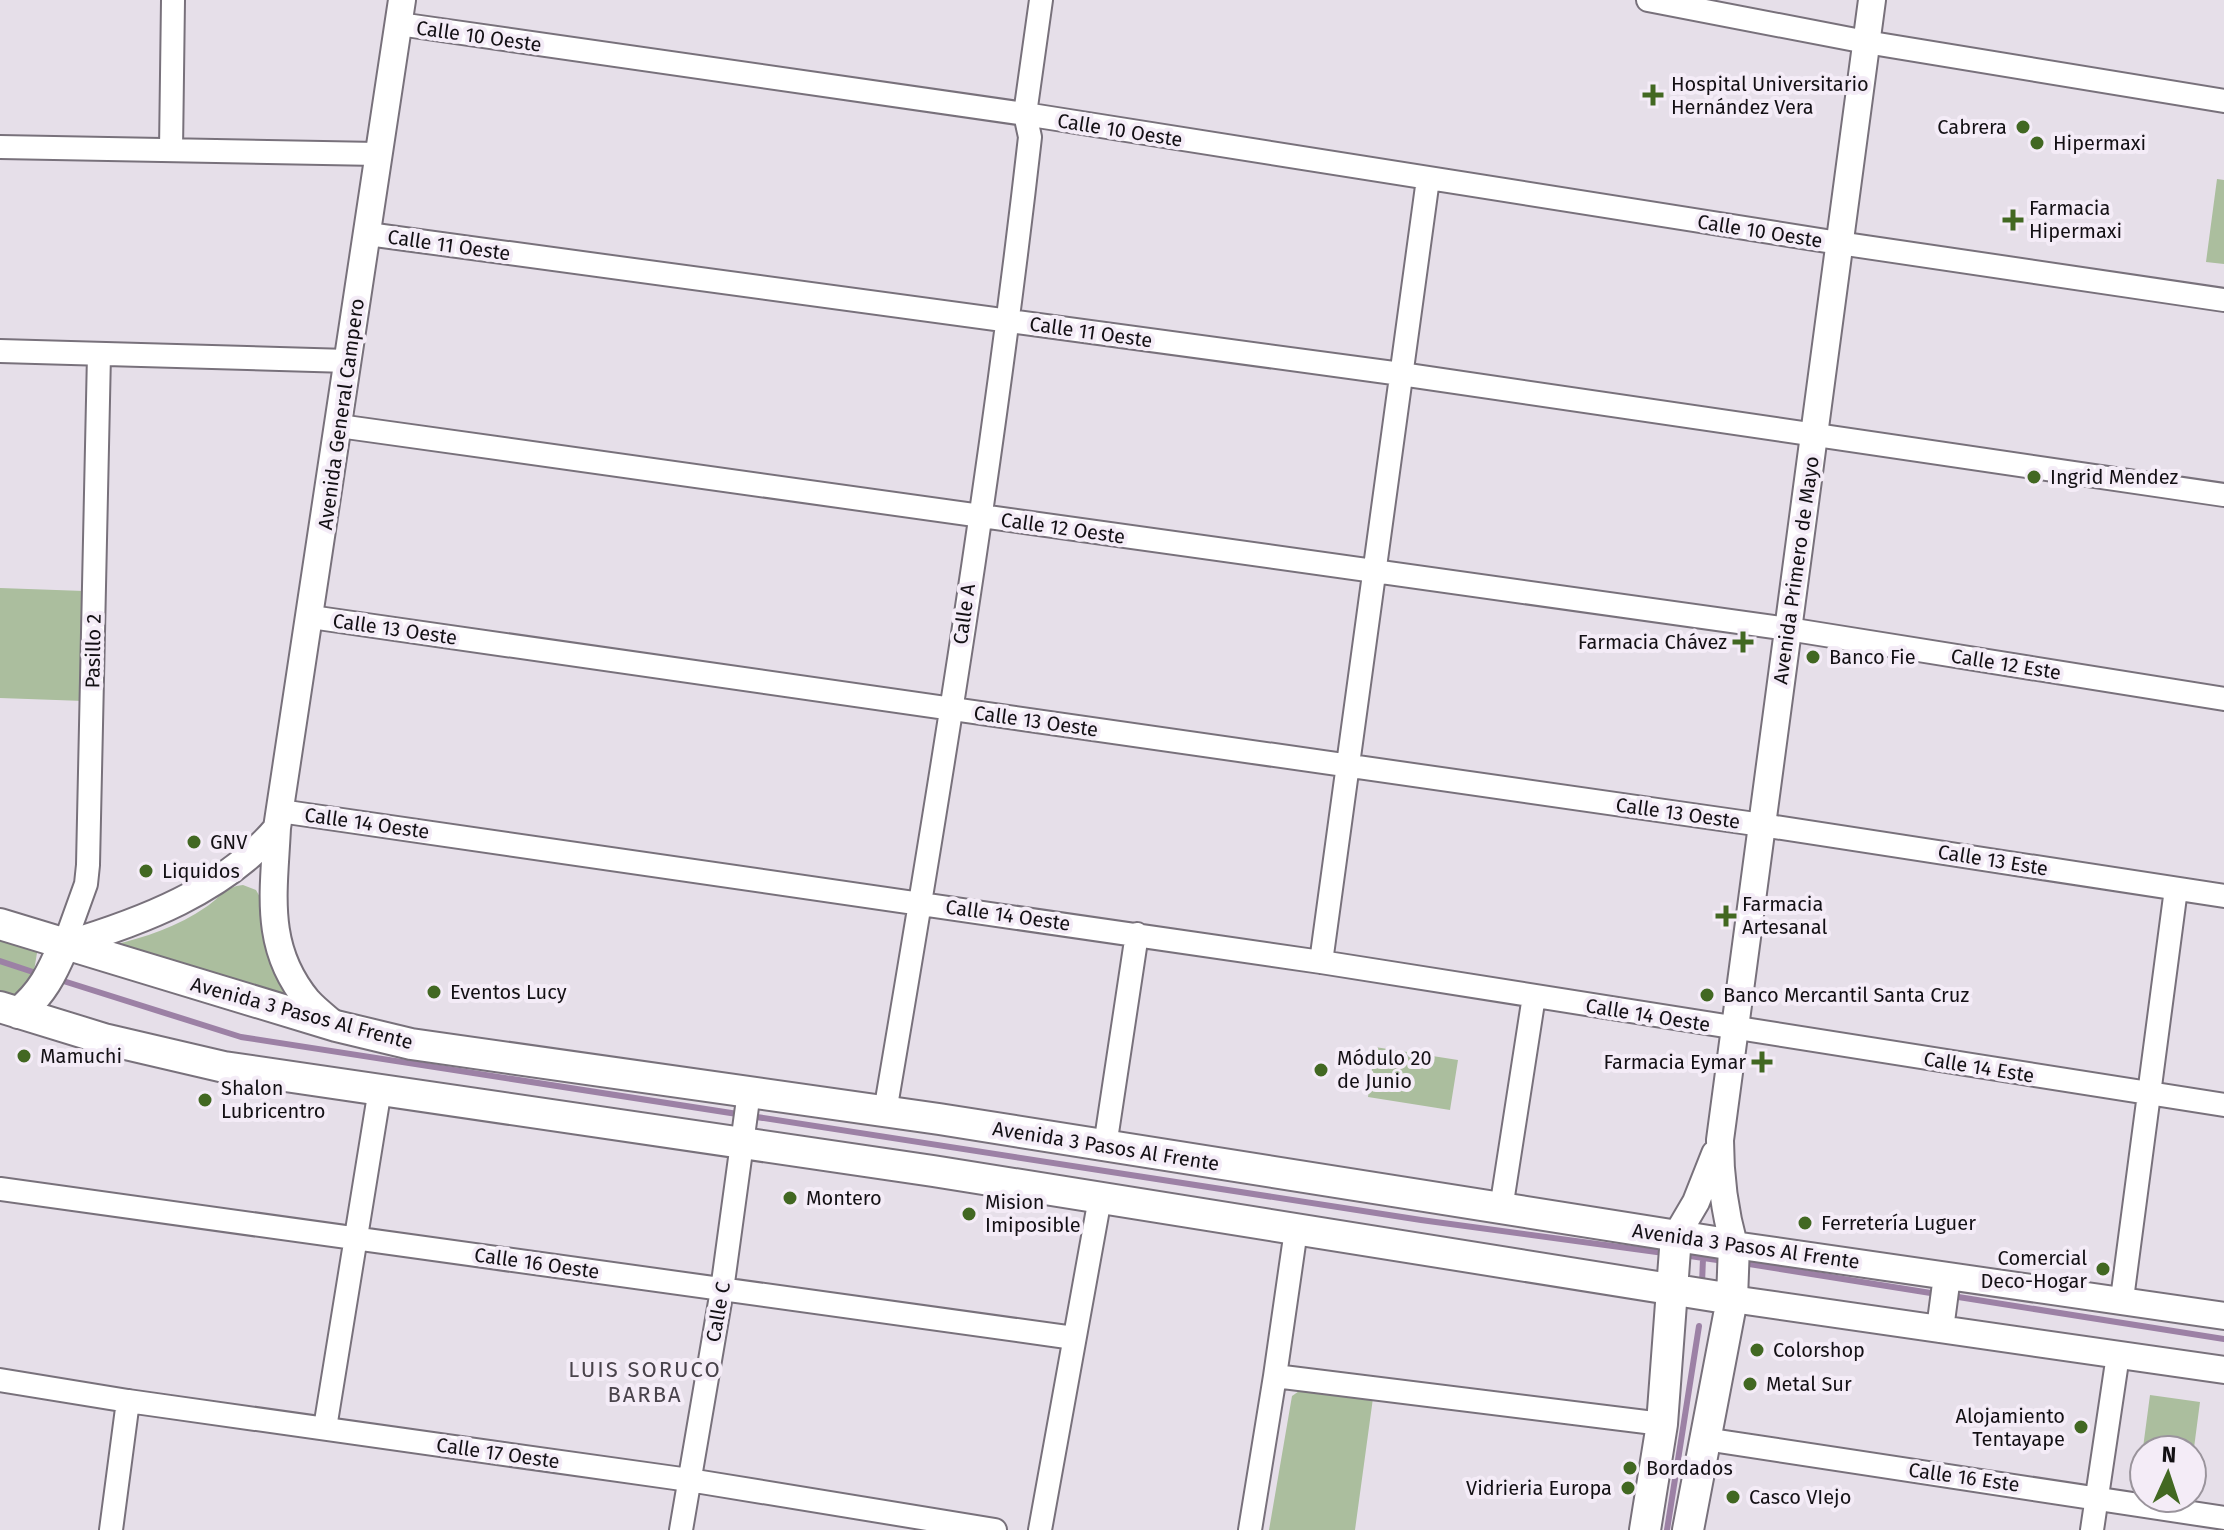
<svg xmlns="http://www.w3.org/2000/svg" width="2224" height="1530" font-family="'Fira Sans',sans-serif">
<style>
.green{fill:#abbe9e}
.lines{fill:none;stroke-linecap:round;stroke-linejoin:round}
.stream{stroke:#9c81a5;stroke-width:6}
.minor-casing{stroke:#78717b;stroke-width:26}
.tertiary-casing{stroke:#78717b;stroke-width:30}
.secondary-casing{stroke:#78717b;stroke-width:34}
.minor{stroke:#fff;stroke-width:22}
.tertiary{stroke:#fff;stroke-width:26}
.secondary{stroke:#fff;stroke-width:30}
.poi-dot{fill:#426822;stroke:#f4ecf7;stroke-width:3}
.labels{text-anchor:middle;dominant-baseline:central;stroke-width:8;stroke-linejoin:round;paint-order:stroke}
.street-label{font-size:20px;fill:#131014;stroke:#f4ecf7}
.poi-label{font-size:20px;fill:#131014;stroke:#f4ecf7;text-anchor:start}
.neighbourhood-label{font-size:22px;letter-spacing:2px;fill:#49434b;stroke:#f4ecf7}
</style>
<rect width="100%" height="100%" fill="#e6dfe9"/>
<!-- green -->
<path class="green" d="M 2217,179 L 2224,180 L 2224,264 L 2206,262 Z
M 0,588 L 84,591 L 84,701 L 0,698 Z
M 243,885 L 256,890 L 261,899 L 303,1004 L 112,945 C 144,938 179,926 206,907 C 221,897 224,887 243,885 Z
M 0,934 L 38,947 L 33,977 L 13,997 L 0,993 Z
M 1375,1047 L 1458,1060 L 1450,1110 L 1368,1097 Z
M 1305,1387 L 1373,1398 L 1355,1530 L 1269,1530 L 1292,1396 Z
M 2150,1395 L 2200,1402 L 2192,1463 L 2192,1450 L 2144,1450 L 2144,1479 L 2139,1478 Z"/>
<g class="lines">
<!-- stream -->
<path class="stream" d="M 0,961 L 39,974
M 57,979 L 241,1037 L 1421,1220 L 1664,1253
M 1683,1255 L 1724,1261
M 1743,1263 L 1937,1294
M 1702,1284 L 1703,1258
M 1952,1296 L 2224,1339
M 1667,1530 L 1699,1326"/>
<!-- minor casing -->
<g class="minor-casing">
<path id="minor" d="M 1648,0 L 1866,42 L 2224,101
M 399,24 L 1025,114 L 1839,243 L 2224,300
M 0,147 L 378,154
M 171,150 L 173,0
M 368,234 L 1401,374 L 2224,495
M 0,351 L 348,361
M 339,426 L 1788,629 L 2224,699
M 311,617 L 1762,825 L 2224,896
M 280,811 L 1321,962 L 2224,1105
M 64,945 L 86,884 L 88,865 L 99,354
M 1321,962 L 1428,179
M 885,1112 C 940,788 993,463 1030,137 L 1025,114 L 1041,0
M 1105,1146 L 1137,934
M 0,1189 L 1074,1338
M 1501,1209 L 1534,996
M 2122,1299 L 2176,889
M 1275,1376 L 1662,1424
M 0,1380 L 128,1401 L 689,1480 L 995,1530
M 325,1428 L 380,1089
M 1705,1439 L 2224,1518
M 111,1530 L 128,1401
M 681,1530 L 722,1290 L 749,1092
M 1040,1530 L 1100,1198
M 1250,1530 L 1275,1376 L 1296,1230
M 2092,1530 L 2118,1355"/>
</g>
<!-- tertiary casing -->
<g class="tertiary-casing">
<path id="tertiary" d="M 1872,0 L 1720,1140 C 1720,1177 1724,1209 1734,1245 L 2224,1316
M 64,945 C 141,922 224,891 277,828
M 336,1026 C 327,1018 316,1010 308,1001 C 263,947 274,892 277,828 L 402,0
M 1676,1236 L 1696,1202 L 1715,1154
M 1732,1299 L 2224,1370
M 1940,1329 L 1947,1276"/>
</g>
<!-- secondary casing -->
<g class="secondary-casing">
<path id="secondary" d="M 0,924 L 336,1026 L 411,1044 L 939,1119 L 1734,1245 L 1732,1299 L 1688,1530
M 0,1007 L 104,1039 L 224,1067 L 933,1171 L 1732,1299
M 18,1013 C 42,994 52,973 64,945
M 1645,1530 L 1662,1424 L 1676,1236"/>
</g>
<!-- minor -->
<use href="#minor" class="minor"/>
<!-- tertiary -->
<use href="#tertiary" class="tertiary"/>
<!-- secondary -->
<use href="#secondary" class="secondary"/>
</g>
<!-- markers -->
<g class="poi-dot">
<path d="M1649 83h8v8h8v8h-8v8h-8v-8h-8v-8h8z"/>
<circle cx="2023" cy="127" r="8"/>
<circle cx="2037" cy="143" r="8"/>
<path d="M2009 208h8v8h8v8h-8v8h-8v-8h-8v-8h8z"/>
<circle cx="2034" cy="477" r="8"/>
<path d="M1739 630h8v8h8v8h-8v8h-8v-8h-8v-8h8z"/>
<circle cx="1813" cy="657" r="8"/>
<circle cx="194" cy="842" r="8"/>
<circle cx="146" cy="871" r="8"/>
<path d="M1722 904h8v8h8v8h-8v8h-8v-8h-8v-8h8z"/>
<circle cx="434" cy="992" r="8"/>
<circle cx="1707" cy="995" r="8"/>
<circle cx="24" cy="1056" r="8"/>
<path d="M1758 1050h8v8h8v8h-8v8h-8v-8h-8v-8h8z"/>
<circle cx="1321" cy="1070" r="8"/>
<circle cx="205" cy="1100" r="8"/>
<circle cx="790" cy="1198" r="8"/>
<circle cx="969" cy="1214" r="8"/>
<circle cx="1805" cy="1223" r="8"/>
<circle cx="2103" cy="1269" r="8"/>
<circle cx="1757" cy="1350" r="8"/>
<circle cx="1750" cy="1384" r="8"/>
<circle cx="2081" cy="1427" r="8"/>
<circle cx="1630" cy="1468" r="8"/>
<circle cx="1628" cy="1488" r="8"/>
<circle cx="1733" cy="1497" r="8"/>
</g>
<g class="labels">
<!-- street labels -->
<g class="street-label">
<text transform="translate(479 36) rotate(8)">Calle 10 Oeste</text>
<text transform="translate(1120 130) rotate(9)">Calle 10 Oeste</text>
<text transform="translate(1760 231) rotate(9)">Calle 10 Oeste</text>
<text transform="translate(449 245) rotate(8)">Calle 11 Oeste</text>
<text transform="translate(1091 332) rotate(8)">Calle 11 Oeste</text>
<text transform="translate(341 414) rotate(-82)">Avenida General Campero</text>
<text transform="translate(1063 528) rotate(8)">Calle 12 Oeste</text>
<text transform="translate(1796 570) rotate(-82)">Avenida Primero de Mayo</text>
<text transform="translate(964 614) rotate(-82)">Calle A</text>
<text transform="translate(395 629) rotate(8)">Calle 13 Oeste</text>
<text transform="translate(93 651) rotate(-89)">Pasillo 2</text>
<text transform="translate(2006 664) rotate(9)">Calle 12 Este</text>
<text transform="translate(1036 721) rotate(8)">Calle 13 Oeste</text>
<text transform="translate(1678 813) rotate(8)">Calle 13 Oeste</text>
<text transform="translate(367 823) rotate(8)">Calle 14 Oeste</text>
<text transform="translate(1993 860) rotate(9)">Calle 13 Este</text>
<text transform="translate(1008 915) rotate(8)">Calle 14 Oeste</text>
<text transform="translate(302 1013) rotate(15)">Avenida 3 Pasos Al Frente</text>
<text transform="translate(1648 1015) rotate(9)">Calle 14 Oeste</text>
<text transform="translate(1979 1067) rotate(9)">Calle 14 Este</text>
<text transform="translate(1106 1146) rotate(9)">Avenida 3 Pasos Al Frente</text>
<text transform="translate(1746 1246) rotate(8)">Avenida 3 Pasos Al Frente</text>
<text transform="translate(537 1263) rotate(8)">Calle 16 Oeste</text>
<text transform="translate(718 1312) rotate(-80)">Calle C</text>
<text transform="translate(498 1453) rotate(8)">Calle 17 Oeste</text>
<text transform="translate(1964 1477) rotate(8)">Calle 16 Este</text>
</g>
<!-- poi labels -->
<g class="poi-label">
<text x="1671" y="84">Hospital Universitario<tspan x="1671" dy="23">Hernández Vera</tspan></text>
<text x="2007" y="127" text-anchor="end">Cabrera</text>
<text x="2053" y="143">Hipermaxi</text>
<text x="2029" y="208">Farmacia<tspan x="2029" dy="23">Hipermaxi</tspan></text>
<text x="2050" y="477">Ingrid Mendez</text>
<text x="1727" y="642" text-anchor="end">Farmacia Chávez</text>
<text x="1829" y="657">Banco Fie</text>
<text x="210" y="842">GNV</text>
<text x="162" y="871">Liquidos</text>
<text x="1742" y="904">Farmacia<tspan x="1742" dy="23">Artesanal</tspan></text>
<text x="450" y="992">Eventos Lucy</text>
<text x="1723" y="995">Banco Mercantil Santa Cruz</text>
<text x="40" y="1056">Mamuchi</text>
<text x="1337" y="1058">Módulo 20<tspan x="1337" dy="23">de Junio</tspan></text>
<text x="1746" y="1062" text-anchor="end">Farmacia Eymar</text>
<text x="221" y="1088">Shalon<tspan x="221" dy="23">Lubricentro</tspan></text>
<text x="806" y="1198">Montero</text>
<text x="985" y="1202">Mision<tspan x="985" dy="23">Imiposible</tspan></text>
<text x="1821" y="1223">Ferretería Luguer</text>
<text x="2087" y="1258" text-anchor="end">Comercial<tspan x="2087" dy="23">Deco-Hogar</tspan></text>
<text x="1773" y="1350">Colorshop</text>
<text x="1766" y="1384">Metal Sur</text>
<text x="2065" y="1416" text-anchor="end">Alojamiento<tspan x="2065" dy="23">Tentayape</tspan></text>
<text x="1646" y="1468">Bordados</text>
<text x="1612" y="1488" text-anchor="end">Vidrieria Europa</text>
<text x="1749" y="1497">Casco VIejo</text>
</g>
<!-- neighbourhood labels -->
<g class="neighbourhood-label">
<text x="645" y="1369">LUIS SORUCO<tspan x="645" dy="25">BARBA</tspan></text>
</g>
</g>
<!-- north arrow -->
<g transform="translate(2168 1474) rotate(3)"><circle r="38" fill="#f4ecf7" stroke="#9a949c" stroke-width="2"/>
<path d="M0-6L14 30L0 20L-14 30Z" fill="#426822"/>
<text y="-12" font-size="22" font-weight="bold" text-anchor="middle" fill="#131014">N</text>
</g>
</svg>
